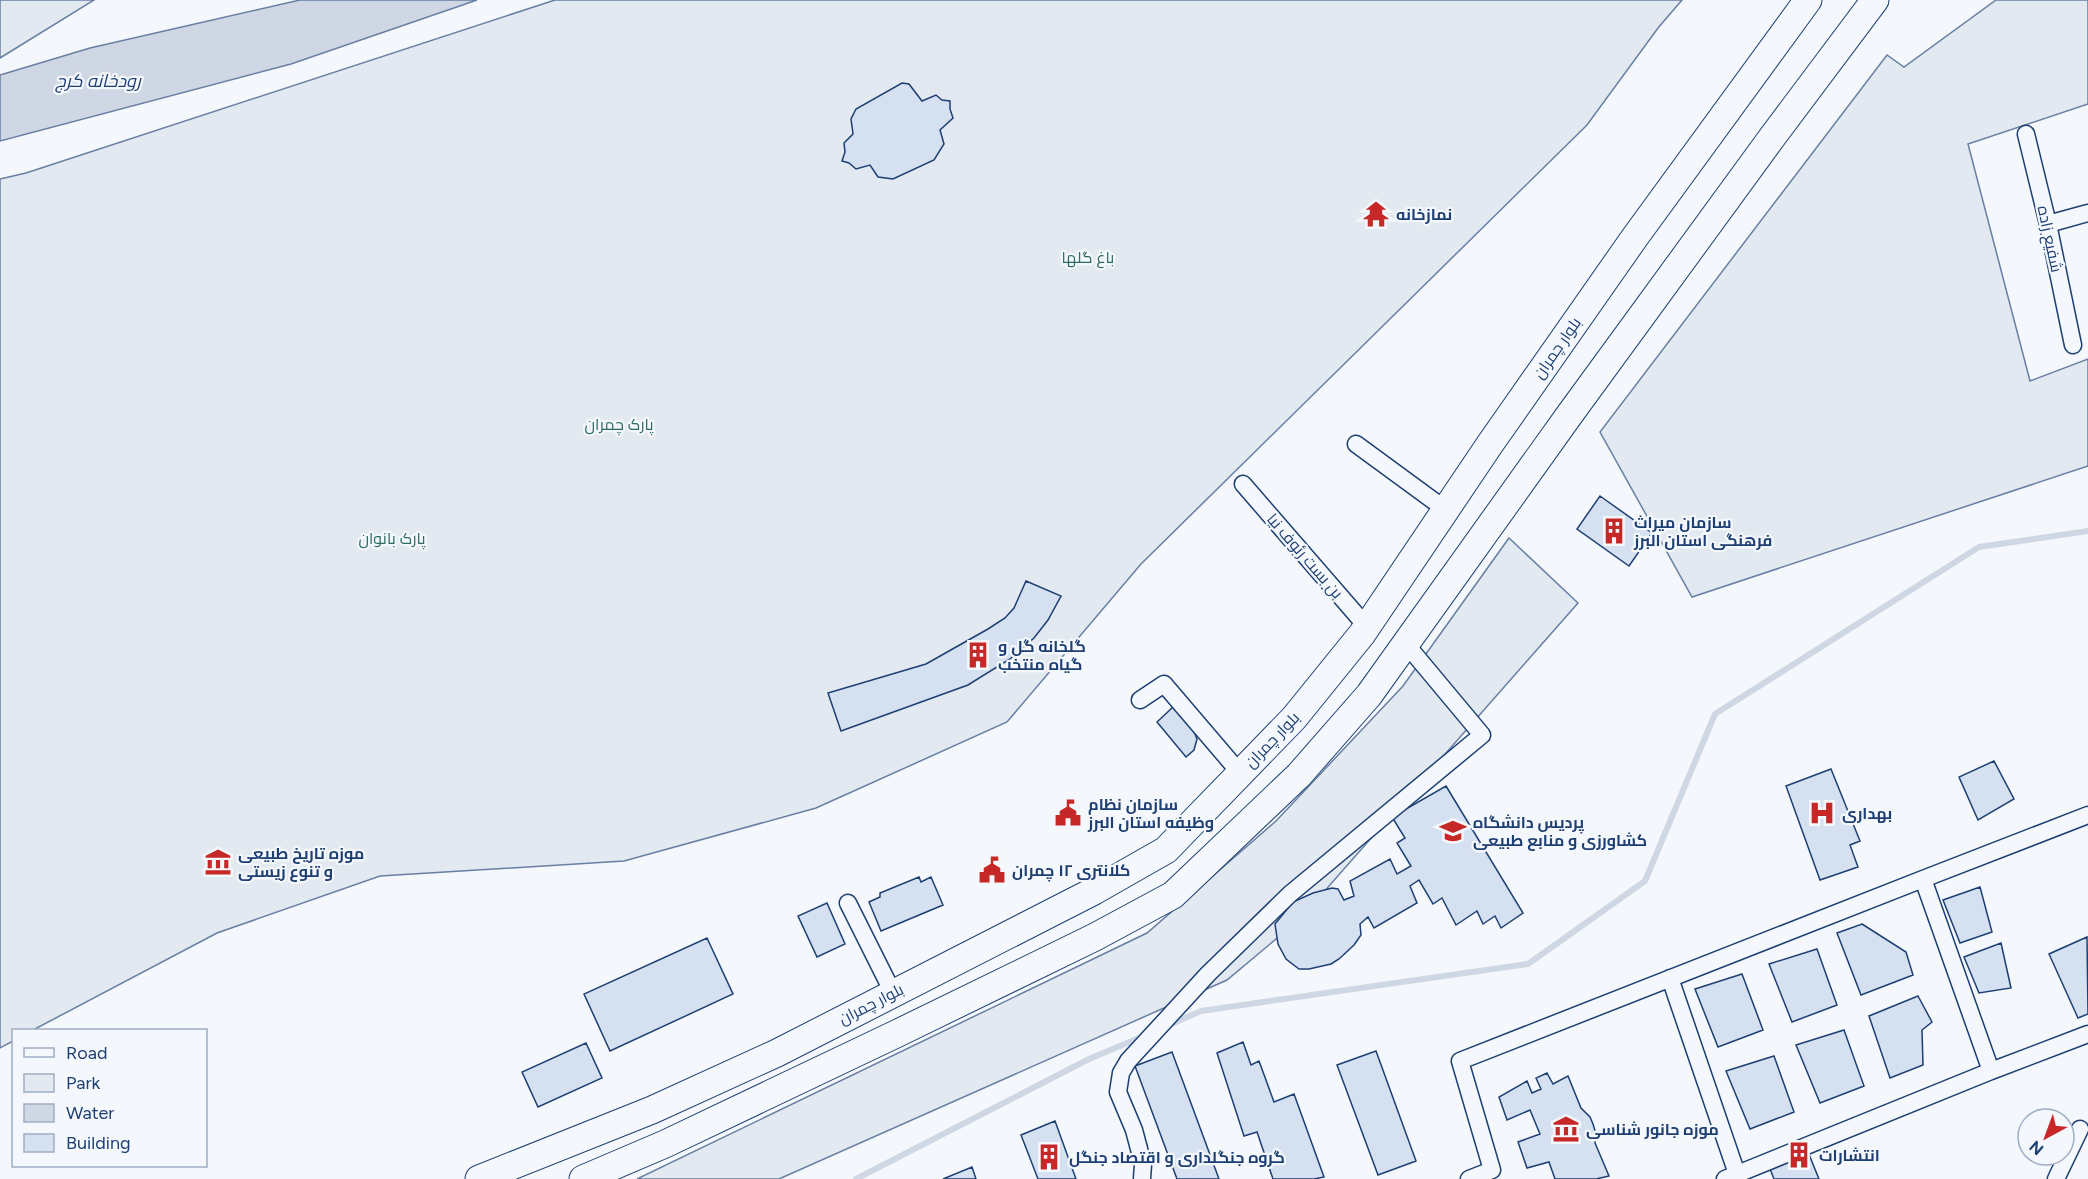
<svg xmlns="http://www.w3.org/2000/svg" width="2088" height="1179" font-family="Figtree,Cairo,sans-serif">
<style>
.green{fill:#e3e9f0;stroke:#687fa3;stroke-width:1.5}
.water{fill:#cfd7e4;stroke:#687fa3;stroke-width:1.5}
.lines{fill:none;stroke-linecap:round;stroke-linejoin:round}
.stream{stroke:#cfd7e4;stroke-width:6}
.building{fill:#d5e0f0;stroke:#1d3f73;stroke-width:1.5}
.street-casing{stroke:#1d3f73;stroke-width:19}
.primary-casing{stroke:#1d3f73;stroke-width:29}
.street{stroke:#f4f7fb;stroke-width:16}
.primary{stroke:#f4f7fb;stroke-width:27}
.labels{text-anchor:middle;dominant-baseline:central;stroke-width:4.5;stroke-linejoin:round;paint-order:stroke}
.poi-label{font-size:16px;font-weight:bold;fill:#1d3f73;stroke:#f4f7fb;text-anchor:start}
.street-label{font-size:16px;fill:#1d3f73;stroke:#f4f7fb}
.park-label{font-size:16px;fill:#2c6c60;stroke:#f4f7fb}
.water-label{font-size:18px;font-style:italic;fill:#1d3f73;stroke:#f4f7fb}
</style>
<rect width="100%" height="100%" fill="#f4f7fb"/>
<!-- green -->
<path class="green" d="M 0,0 L 94,0 L 0,58 Z
M 555,0 L 1682,0 L 1658,28 L 1587,125 L 1141,564 L 1007,722 L 816,808 L 624,861 L 380,876 L 217,933 L 33,1030 L 14,1030 L 13,1041 L 0,1048 L 0,179 L 26,173 Z
M 1996,0 L 2088,0 L 2088,104 L 1968,144 L 2030,381 L 2088,359 L 2088,466 L 1692,597 L 1600,432 L 1887,55 L 1904,67 Z
M 1509,538 L 1578,603 L 1300,919 L 1227,980 L 779,1179 L 637,1179 L 1147,933 L 1276,821 L 1403,686 Z"/>
<!-- water -->
<path class="water" d="M 300,0 L 477,0 L 291,64 L 0,141 L 0,75 L 90,48 Z"/>
<g class="lines">
<!-- stream -->
<path class="stream" d="M 1169,1025 L 1201,1011 L 1528,964 L 1645,881 L 1715,714 L 1979,547 L 2088,531
M 856,1179 L 1089,1059 L 1146,1035"/>
</g>
<!-- building -->
<path class="building" d="M 902,83 L 909,84 L 922,101 L 936,95 L 942,100 L 950,101 L 950,109 L 953,118 L 940,130 L 944,144 L 934,160 L 893,179 L 878,177 L 870,165 L 856,169 L 849,163 L 842,161 L 845,152 L 844,143 L 853,134 L 851,119 L 856,109 Z
M 1600,496 L 1652,533 L 1629,566 L 1577,529 Z
M 1026,581 L 1061,596 L 1048,620 L 1034,638 L 1010,659 L 968,685 L 841,731 L 828,693 L 926,664 L 988,629 L 1005,618 L 1014,608 Z
M 1174,706 L 1193,729 L 1197,739 L 1194,750 L 1186,757 L 1157,722 Z
M 1994,761 L 2014,799 L 1978,820 L 1959,777 Z
M 1831,769 L 1860,841 L 1850,845 L 1858,867 L 1820,880 L 1786,786 Z
M 1446,786 L 1523,913 L 1501,928 L 1495,916 L 1483,924 L 1477,911 L 1456,925 L 1442,898 L 1433,904 L 1419,880 L 1410,886 L 1417,903 L 1374,928 L 1368,917 L 1360,924 L 1361,935 L 1354,945 L 1339,959 L 1331,964 L 1309,969 L 1299,969 L 1286,959 L 1278,944 L 1275,924 L 1293,902 L 1313,893 L 1332,888 L 1338,889 L 1344,900 L 1354,896 L 1350,881 L 1390,859 L 1397,874 L 1411,866 L 1397,843 L 1405,838 L 1392,817 Z
M 919,877 L 921,882 L 931,877 L 943,905 L 881,931 L 869,902 L 880,897 L 880,893 Z
M 1980,887 L 1992,932 L 1960,943 L 1943,900 Z
M 827,903 L 845,944 L 817,957 L 798,916 Z
M 1862,924 L 1906,952 L 1913,975 L 1861,995 L 1837,933 Z
M 2087,937 L 2088,1014 L 2078,1018 L 2049,954 Z
M 707,938 L 733,994 L 610,1051 L 584,994 Z
M 2001,943 L 2011,988 L 1979,993 L 1964,957 Z
M 1817,949 L 1837,1005 L 1792,1022 L 1769,964 Z
M 1742,974 L 1763,1030 L 1718,1047 L 1695,989 Z
M 1918,996 L 1932,1022 L 1922,1030 L 1923,1065 L 1890,1078 L 1869,1016 Z
M 1844,1030 L 1864,1086 L 1820,1103 L 1796,1045 Z
M 1243,1042 L 1251,1065 L 1259,1061 L 1274,1102 L 1294,1094 L 1324,1177 L 1314,1179 L 1273,1179 L 1257,1132 L 1244,1136 L 1217,1053 Z
M 586,1043 L 602,1078 L 538,1107 L 522,1072 Z
M 1376,1051 L 1416,1161 L 1378,1175 L 1337,1065 Z
M 1172,1052 L 1219,1179 L 1177,1179 L 1135,1066 Z
M 1774,1056 L 1794,1112 L 1750,1129 L 1726,1071 Z
M 1547,1073 L 1553,1084 L 1568,1076 L 1581,1108 L 1590,1117 L 1593,1124 L 1596,1134 L 1595,1143 L 1609,1176 L 1596,1179 L 1555,1179 L 1549,1162 L 1527,1168 L 1518,1142 L 1540,1134 L 1530,1110 L 1507,1120 L 1499,1097 L 1527,1081 L 1532,1093 L 1541,1089 L 1536,1078 Z
M 1055,1121 L 1076,1179 L 1038,1179 L 1021,1135 Z
M 1806,1147 L 1819,1179 L 1774,1179 L 1768,1164 Z
M 972,1167 L 976,1179 L 943,1179 Z"/>
<g class="lines">
<!-- street casing -->
<g class="street-casing">
<path id="street" d="M 2026,134 L 2048,224 L 2073,345
M 2048,224 L 2088,213
M 1356,444 L 1446,510
M 1243,484 L 1367,627
M 1140,700 L 1164,684 L 1240,773
M 1923,879 L 2088,815
M 848,903 L 893,993
M 1670,978 L 1737,1174
M 1991,1071 L 2088,1034
M 1142,1179 L 1143,1164 L 1134,1130 L 1118,1092 L 1121,1073 L 1128,1061 L 1208,974 L 1290,894 L 1482,735 L 1406,644
M 1469,1179 L 1492,1170 L 1460,1061 L 1923,879 L 1991,1071 L 1725,1179
M 2056,1179 L 2080,1129"/>
</g>
<!-- primary casing -->
<g class="primary-casing">
<path id="primary" d="M 479,1179 L 652,1110 L 777,1053 L 1094,891 L 1166,850 L 1294,718 L 1362,634 L 1490,444 L 1635,237 L 1808,0
M 583,1179 L 665,1144 L 896,1034 L 1095,937 L 1173,895 L 1299,775 L 1369,695 L 1570,414 L 1773,136 L 1875,0"/>
</g>
<!-- street -->
<use href="#street" class="street"/>
<!-- primary -->
<use href="#primary" class="primary"/>
</g>
<!-- icons -->
<defs>
<g id="temple-bare" transform="scale(2.07)"><path d="M0-6L5-2H3V0L6.5 2.5H4V6H1.5V3h-3V6H-4V2.5H-6.5L-3 0V-2H-5Z" fill="#c62828" stroke="#f4f7fb" stroke-width="2.5" paint-order="stroke"/></g>
<g id="building-bare" transform="scale(2.07)"><path d="M-4-6H4V6H1V3H-1V6H-4ZM-2.5-4.3h1.7v1.8h-1.7ZM.8-4.3h1.7v1.8H.8ZM-2.5-1h1.7V.8h-1.7ZM.8-1h1.7V.8H.8Z" fill="#c62828" stroke="#f4f7fb" stroke-width="2.5" paint-order="stroke"/></g>
<g id="civic-bare" transform="scale(2.07)"><path d="M-.6-6.5H3V-4.5H.6V-3L4-1V1h2V6H-6V1h2V-1L-.6-3ZM-1.2 2.5V6h2.4V2.5Z" fill="#c62828" stroke="#f4f7fb" stroke-width="2.5" paint-order="stroke"/></g>
<g id="hospital-bare" transform="scale(2.07)"><path d="M-5-5h3v3.5h4V-5h3V5h-3V1.5h-4V5h-3Z" fill="#c62828" stroke="#f4f7fb" stroke-width="2.5" paint-order="stroke"/></g>
<g id="university-bare" transform="scale(2.07)"><path d="M0-5L7-2L0 1L-7-2ZM-4 1L0 2.5L4 1V4Q0 6-4 4Z" fill="#c62828" stroke="#f4f7fb" stroke-width="2.5" paint-order="stroke"/></g>
<g id="museum-bare" transform="scale(2.07)"><path d="M0-6L6-3V-2H-6V-3ZM-5-1h2V3h-2ZM-1-1h2V3h-2ZM3-1h2V3H3ZM-6 4H6V6H-6Z" fill="#c62828" stroke="#f4f7fb" stroke-width="2.5" paint-order="stroke"/></g>
</defs>
<g fill-rule="evenodd">
<use href="#temple-bare" x="1376" y="214"/>
<use href="#building-bare" x="1614" y="531"/>
<use href="#building-bare" x="978" y="655"/>
<use href="#civic-bare" x="1068" y="813"/>
<use href="#hospital-bare" x="1822" y="813"/>
<use href="#university-bare" x="1453" y="831"/>
<use href="#museum-bare" x="218" y="862"/>
<use href="#civic-bare" x="992" y="870"/>
<use href="#museum-bare" x="1566" y="1129"/>
<use href="#building-bare" x="1799" y="1155"/>
<use href="#building-bare" x="1049" y="1157"/>
</g>
<g class="labels">
<!-- poi labels -->
<g class="poi-label">
<text x="1396" y="214">نمازخانه</text>
<text x="1634" y="522">سازمان میراث<tspan x="1634" dy="18">فرهنگی استان البرز</tspan></text>
<text x="998" y="646">گلخانه گل و<tspan x="998" dy="18">گیاه منتخب</tspan></text>
<text x="1088" y="804">سازمان نظام<tspan x="1088" dy="18">وظیفه استان البرز</tspan></text>
<text x="1842" y="813">بهداری</text>
<text x="1473" y="822">پردیس دانشگاه<tspan x="1473" dy="18">کشاورزی و منابع طبیعی</tspan></text>
<text x="238" y="853">موزه تاریخ طبیعی<tspan x="238" dy="18">و تنوع زیستی</tspan></text>
<text x="1012" y="870">کلانتری ۱۲ چمران</text>
<text x="1586" y="1129">موزه جانور شناسی</text>
<text x="1819" y="1155">انتشارات</text>
<text x="1069" y="1157">گروه جنگلداری و اقتصاد جنگل</text>
</g>
<!-- street labels -->
<g class="street-label">
<text transform="translate(2050 239) rotate(78)">شفیع زاده</text>
<text transform="translate(1557 348) rotate(-55)">بلوار چمران</text>
<text transform="translate(1305 556) rotate(49)">بن بست رئوف نیا</text>
<text transform="translate(1272 740) rotate(-46)">بلوار چمران</text>
<text transform="translate(871 1004) rotate(-27)">بلوار چمران</text>
</g>
<!-- park labels -->
<g class="park-label">
<text x="1088" y="257">باغ گلها</text>
<text x="619" y="424">پارک چمران</text>
<text x="392" y="538">پارک بانوان</text>
</g>
<!-- water labels -->
<g class="water-label">
<text x="98" y="81">رودخانه کرج</text>
</g>
</g>
<!-- legend -->
<rect x="12" y="1029" width="195" height="138" fill="#f4f7fb" stroke="#9eadc5" stroke-width="1.5"/>
<rect x="24" y="1048" width="30" height="9" fill="#f4f7fb" stroke="#9eadc5" stroke-width="1.5"/>
<text x="66" y="1059" font-size="18" fill="#1d3f73">Road</text>
<rect x="24" y="1074" width="30" height="18" fill="#e3e9f0" stroke="#9eadc5" stroke-width="1.5"/>
<text x="66" y="1089" font-size="18" fill="#1d3f73">Park</text>
<rect x="24" y="1104" width="30" height="18" fill="#cfd7e4" stroke="#9eadc5" stroke-width="1.5"/>
<text x="66" y="1119" font-size="18" fill="#1d3f73">Water</text>
<rect x="24" y="1134" width="30" height="18" fill="#d5e0f0" stroke="#9eadc5" stroke-width="1.5"/>
<text x="66" y="1149" font-size="18" fill="#1d3f73">Building</text>
<!-- north arrow -->
<g transform="translate(2046 1137) rotate(221)"><circle r="28" fill="#f4f7fb" stroke="#9eadc5" stroke-width="1.5"/>
<path d="M0-4.5L10 22L0 15L-10 22Z" fill="#c62828"/>
<text y="-9" font-size="16" font-weight="bold" text-anchor="middle" fill="#1d3f73">N</text>
</g>
</svg>
